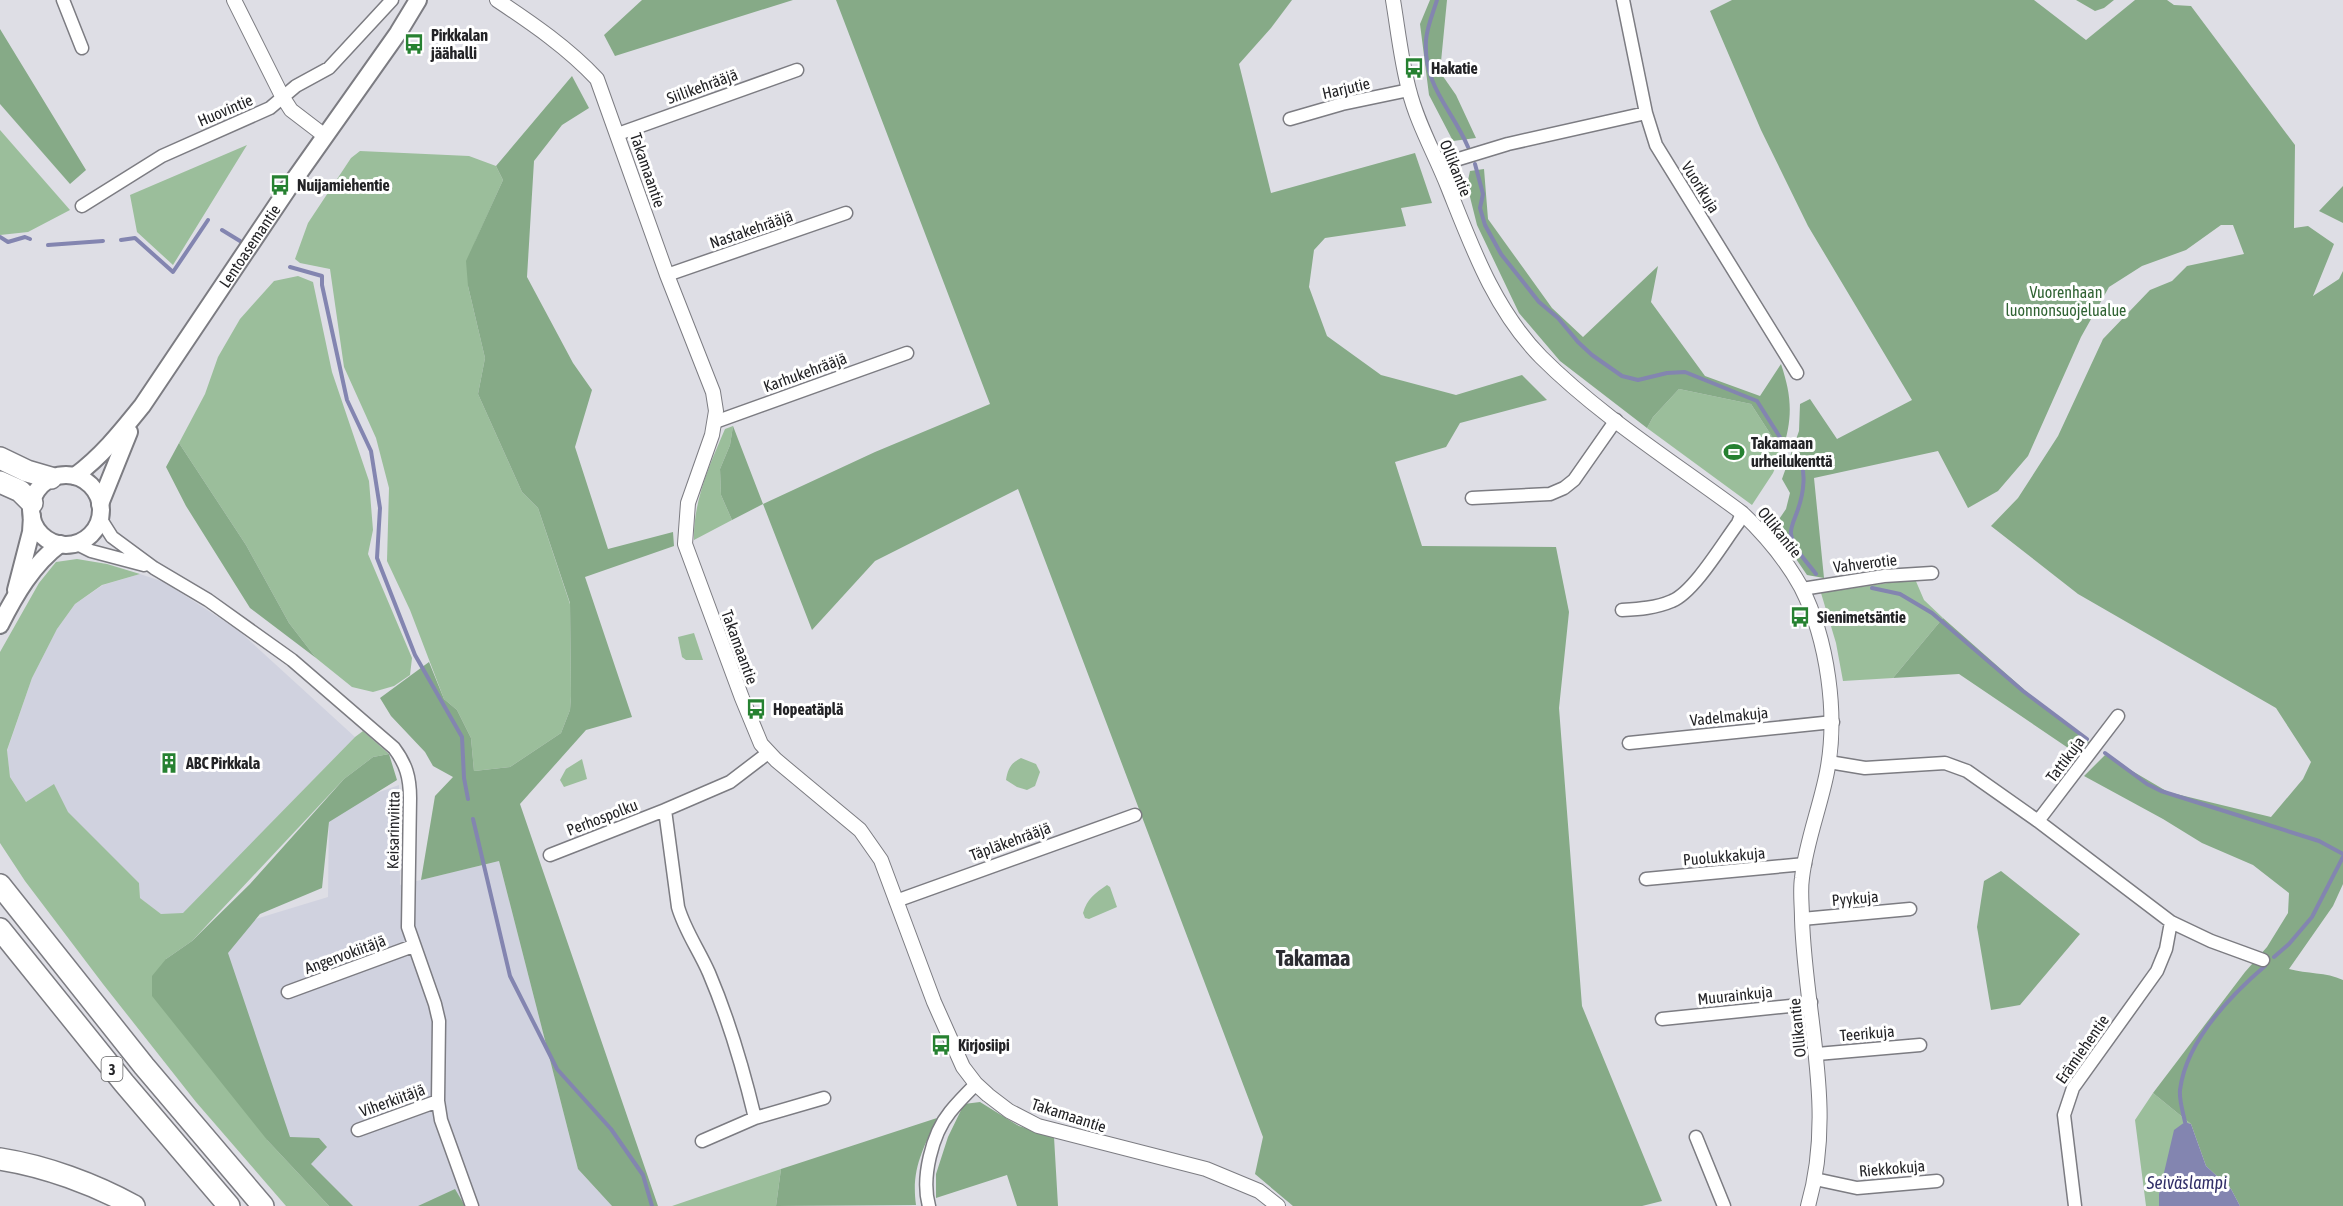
<svg xmlns="http://www.w3.org/2000/svg" width="2343" height="1206" font-family="'Asap Condensed',sans-serif">
<style>
.built{fill:#d0d2df}
.green{fill:#9bbe9b}
.forest{fill:#86aa87}
.water{fill:#8385b0}
.lines{fill:none;stroke-linecap:round;stroke-linejoin:round}
.stream{stroke:#8385b0;stroke-width:4}
.minor-casing{stroke:#7c7c82;stroke-width:15}
.tertiary-casing{stroke:#7c7c82;stroke-width:16}
.secondary-casing{stroke:#7c7c82;stroke-width:20}
.motorway-casing{stroke:#7c7c82;stroke-width:24}
.minor{stroke:#fff;stroke-width:12}
.tertiary{stroke:#fff;stroke-width:14}
.secondary{stroke:#fff;stroke-width:16}
.motorway{stroke:#fff;stroke-width:21}
.labels{text-anchor:middle;dominant-baseline:central;stroke-width:6;stroke-linejoin:round;paint-order:stroke}
.shield{fill:#fff;stroke:#656567;stroke-width:1.5}
.shield-label{font-size:15px;font-weight:bold;fill:#232326}
.poi-label{font-size:16px;font-weight:bold;fill:#232326;stroke:#fff;text-anchor:start}
.street-label{font-size:16px;fill:#232326;stroke:#fff}
.park-label{font-size:16px;fill:#306333;stroke:#fff}
.water-label{font-size:18px;font-style:italic;fill:#323068;stroke:#fff}
.district-label{font-size:22px;font-weight:bold;fill:#2c2d32;stroke:#fff}
</style>
<rect width="100%" height="100%" fill="#dedee5"/>
<!-- built -->
<path class="built" d="M 140,574 L 164,582 L 238,630 L 355,737 L 183,914 L 161,914 L 140,898 L 139,883 L 67,812 L 54,785 L 26,802 L 10,777 L 7,751 L 32,678 L 57,629 L 75,604 L 103,585 Z
M 399,785 L 400,885 L 499,861 L 578,1169 L 612,1206 L 338,1206 L 287,1144 L 213,932 L 328,897 L 329,810 Z"/>
<!-- green -->
<path class="green" d="M 0,130 L 70,210 L 28,232 L 0,235 Z
M 247,145 L 173,265 L 137,232 L 130,195 Z
M 360,151 L 469,156 L 496,166 L 503,180 L 475,242 L 468,286 L 485,358 L 478,394 L 522,492 L 538,508 L 570,604 L 571,696 L 570,710 L 561,733 L 510,767 L 474,771 L 471,738 L 457,710 L 444,699 L 410,610 L 387,561 L 389,488 L 376,438 L 344,367 L 330,269 L 300,263 L 295,259 L 308,223 L 351,158 Z
M 298,276 L 313,282 L 332,372 L 369,481 L 373,530 L 368,554 L 412,658 L 410,675 L 394,686 L 373,692 L 352,687 L 316,658 L 289,623 L 246,545 L 179,443 L 205,394 L 218,357 L 240,319 L 274,281 Z
M 1679,389 L 1751,404 L 1782,452 L 1773,473 L 1752,505 L 1647,428 L 1653,417 Z
M 733,426 L 730,445 L 720,469 L 721,495 L 732,520 L 694,540 C 693,501 710,464 725,429 Z
M 77,559 L 107,564 L 140,574 L 102,585 L 75,604 L 57,629 L 32,678 L 7,750 L 10,777 L 26,802 L 54,784 L 68,812 L 139,883 L 140,898 L 161,914 L 183,913 L 355,737 L 363,731 L 389,754 L 373,757 L 344,779 L 192,941 L 166,959 L 268,1141 L 329,1206 L 286,1206 L 196,1102 L 103,984 L 25,881 L 0,843 L 0,652 L 39,583 L 56,562 Z
M 1915,579 L 1924,600 L 1943,618 L 1893,678 L 1843,681 L 1836,643 L 1821,593 Z
M 694,633 L 703,660 L 686,660 L 682,657 L 678,637 Z
M 1021,758 L 1036,764 L 1040,772 L 1035,786 L 1027,790 L 1017,787 L 1006,780 C 1008,768 1011,763 1021,758 Z
M 582,759 L 587,779 L 564,787 L 560,780 L 566,769 Z
M 1107,885 L 1110,887 L 1117,907 L 1089,919 L 1085,918 L 1083,913 C 1087,899 1095,893 1107,885 Z
M 2153,1093 L 2191,1124 L 2184,1122 L 2159,1194 L 2159,1206 L 2146,1206 L 2135,1120 Z
M 781,1169 L 776,1206 L 672,1206 Z"/>
<!-- forest -->
<path class="forest" d="M 642,0 L 793,0 L 615,56 L 604,35 Z
M 836,0 L 1292,0 L 1271,28 L 1239,64 L 1271,193 L 1415,153 L 1432,203 L 1401,208 L 1406,226 L 1325,238 L 1314,250 L 1309,287 L 1327,336 L 1381,375 L 1456,395 L 1522,375 L 1547,400 L 1460,423 L 1446,447 L 1395,462 L 1422,546 L 1556,547 L 1569,612 L 1559,708 L 1582,1006 L 1662,1201 L 1642,1206 L 1293,1206 L 1255,1174 L 1263,1137 L 1018,489 L 875,561 L 812,630 L 763,504 L 732,520 L 721,495 L 720,469 L 730,445 L 733,426 L 763,504 L 875,452 L 990,404 Z
M 1430,0 L 1447,0 L 1440,72 L 1456,95 L 1476,138 L 1453,141 L 1429,95 L 1420,24 Z
M 1732,0 L 2034,0 L 2086,40 L 2135,0 L 2167,0 L 2174,5 L 2191,6 L 2295,145 L 2294,228 L 2308,226 L 2334,244 L 2313,296 L 2339,279 L 2343,271 L 2343,884 L 2333,906 L 2289,969 C 2307,974 2326,972 2343,980 L 2343,1206 L 2240,1206 L 2231,1189 L 2206,1166 L 2191,1124 L 2153,1093 L 2245,972 L 2267,947 L 2288,913 L 2289,893 L 2253,865 L 2202,843 L 2163,819 L 2084,776 L 2105,755 L 2168,792 L 2271,817 L 2303,779 L 2311,762 L 2276,708 L 2078,594 L 1991,526 L 2018,498 L 2058,436 L 2103,339 L 2150,290 L 2172,281 L 2187,266 L 2244,254 L 2233,225 L 2221,225 L 2186,250 L 2142,266 L 2109,287 L 2081,337 L 2028,456 L 1998,491 L 1968,508 L 1938,451 L 1814,478 L 1824,578 L 1807,575 L 1775,528 L 1775,525 L 1786,509 L 1790,493 L 1782,479 L 1799,431 L 1800,404 L 1810,399 L 1837,439 L 1912,400 L 1808,226 L 1761,130 L 1710,11 Z
M 2076,0 L 2114,0 L 2104,8 L 2095,11 Z
M 0,29 L 86,170 L 70,184 L 0,104 Z
M 572,76 L 589,108 L 562,125 L 534,161 L 527,277 L 573,363 L 592,390 L 575,447 L 608,549 L 673,532 L 674,546 L 585,577 L 632,717 L 586,730 L 520,804 L 658,1206 L 612,1206 L 578,1169 L 499,861 L 421,880 L 435,796 L 453,777 L 433,766 L 425,752 L 391,716 L 380,698 L 429,662 L 444,699 L 457,710 L 471,738 L 474,771 L 510,767 L 561,733 L 570,710 L 571,696 L 570,603 L 538,508 L 522,492 L 478,394 L 485,358 L 468,286 L 466,261 L 503,180 L 496,166 Z
M 1484,169 L 1488,219 L 1552,308 L 1583,337 L 1658,266 L 1651,302 L 1705,376 L 1760,396 L 1781,364 C 1792,397 1793,418 1782,452 L 1751,404 L 1679,389 L 1653,417 L 1647,428 L 1560,361 L 1519,313 L 1477,225 L 1467,185 L 1470,171 Z
M 2343,186 L 2343,223 L 2319,211 Z
M 179,443 L 246,545 L 289,623 L 316,658 L 250,608 L 186,506 L 166,467 Z
M 1943,618 L 2044,707 L 2090,743 L 2080,756 L 1959,674 L 1893,678 Z
M 389,754 L 397,780 L 329,822 L 322,888 L 260,914 L 228,953 L 290,1137 L 319,1138 L 327,1147 L 311,1164 L 353,1206 L 329,1206 L 268,1141 L 152,996 L 152,976 L 166,959 L 192,941 L 250,884 L 344,779 L 373,757 Z
M 2001,871 L 2080,934 L 2020,1005 L 1991,1010 L 1977,927 L 1984,881 Z
M 980,1102 L 1019,1126 L 1054,1137 L 1058,1206 L 1017,1206 L 1007,1175 L 936,1198 L 936,1174 L 948,1137 L 964,1104 Z
M 937,1118 C 923,1150 911,1169 916,1205 L 776,1206 L 781,1169 Z
M 455,1189 L 465,1206 L 418,1206 Z"/>
<!-- water -->
<path class="water" d="M 2185,1122 L 2191,1124 L 2206,1166 L 2231,1189 L 2240,1206 L 2159,1206 L 2159,1194 L 2174,1130 Z"/>
<g class="lines">
<!-- stream -->
<path class="stream" d="M 1437,0 C 1433,13 1427,27 1426,40 C 1423,86 1452,109 1468,147
M 1475,164 L 1483,194 L 1480,208 L 1485,225 L 1501,254 L 1539,302 L 1558,318 L 1578,342 L 1592,355 L 1622,376 L 1638,380 L 1667,373 L 1685,372 L 1757,401 L 1783,442
M 222,230 L 240,241
M 0,237 L 8,242 L 25,237 L 30,239
M 121,240 L 135,238 L 173,272 L 208,220
M 48,245 L 103,241
M 290,267 L 322,276 L 322,285 L 347,400 L 371,451 L 380,508 L 377,558 L 415,655 L 462,737 L 464,778 L 468,799
M 1795,453 C 1809,467 1803,496 1797,512 C 1795,518 1790,528 1791,534 C 1793,549 1808,563 1816,574
M 1872,588 L 1900,594 L 1932,613 L 2023,691 L 2087,739
M 2105,753 L 2147,784 L 2161,791 L 2319,841 L 2343,854
M 473,819 L 510,976 L 557,1069 L 611,1129 L 643,1175 L 652,1206
M 2274,957 L 2289,944 L 2312,917 L 2343,857
M 2185,1122 C 2183,1112 2179,1100 2180,1090 C 2186,1042 2230,996 2265,966"/>
<!-- minor casing -->
<g class="minor-casing">
<path id="minor" d="M 63,0 L 82,48
M 1623,0 L 1646,113 L 1656,145 L 1797,373
M 1290,119 L 1342,104 L 1409,90
M 618,134 L 797,70
M 1439,165 L 1508,144 L 1646,113
M 82,206 L 162,156 L 270,108 L 296,86 L 329,68 L 392,0
M 667,275 L 846,213
M 715,422 L 907,353
M 1472,498 L 1550,494 L 1564,488 L 1574,480 L 1616,420
M 100,518 L 112,537 L 154,568 L 208,600 L 292,660 L 394,748 C 406,764 410,777 410,798 L 408,927 L 435,1004 L 439,1021 L 438,1101 L 441,1120 L 472,1206
M 75,543 L 91,551 L 144,565
M 1802,589 L 1884,576 L 1932,573
M 1622,610 C 1639,609 1656,608 1672,601 C 1694,592 1723,543 1738,523 L 1742,513
M 1629,743 L 1833,722
M 1829,762 L 1865,768 L 1945,763 L 1967,771 L 2038,821 L 2171,922 L 2211,941 L 2263,960
M 2038,821 L 2118,716
M 550,855 L 665,810
M 1646,879 L 1805,864
M 896,901 L 1135,815
M 1802,919 L 1910,909
M 288,992 L 413,946
M 1662,1019 L 1800,1005 L 1811,1002
M 1817,1054 L 1920,1045
M 755,1118 C 743,1068 729,1020 709,973 C 699,950 685,931 678,907 L 665,810 L 730,782 L 768,753
M 358,1130 L 438,1101
M 1696,1137 L 1724,1206
M 702,1141 L 755,1118 L 824,1098
M 1815,1179 L 1857,1188 L 1937,1181
M 929,1206 C 921,1178 932,1134 950,1112 C 958,1102 967,1093 976,1084
M 2075,1206 L 2064,1115 L 2073,1088 L 2157,971 L 2166,949 L 2171,922"/>
</g>
<!-- tertiary casing -->
<g class="tertiary-casing">
<path id="tertiary" d="M 234,0 L 282,96 L 291,110 L 325,136
M 497,0 C 533,24 568,48 597,79 L 667,275 L 713,392 L 716,411 L 712,435 L 688,503 L 685,544 L 742,698 L 761,744 L 776,760 L 860,830 L 881,860 L 934,1002 L 963,1067 L 976,1084 L 988,1095 L 1009,1111 L 1038,1126 L 1206,1169 L 1259,1191 L 1278,1206
M 1393,0 C 1398,30 1401,60 1409,90 C 1417,123 1435,154 1448,187 C 1472,247 1494,309 1541,357 C 1600,416 1675,463 1742,513 C 1764,534 1786,560 1801,587 C 1828,640 1838,715 1827,772 C 1820,808 1806,842 1802,878 C 1800,891 1802,905 1802,919 C 1805,1016 1836,1109 1808,1206"/>
</g>
<!-- secondary casing -->
<g class="secondary-casing">
<g id="secondary">
<circle cx="66" cy="510" r="35"/>
<path id="s1" d="M 75,476 C 102,456 121,432 142,406 L 287,190 L 398,33 L 418,0"/>
<path d="M 100,504 L 129,432"/>
<path d="M 16,590 L 31,532 L 32,516"/>
<path d="M 0,625 C 15,595 33,564 60,544"/>
</g>
</g>
<!-- motorway casing -->
<g class="motorway-casing">
<path id="motorway" d="M 0,458 L 27,471 L 51,478
M 0,482 L 20,491 L 32,503
M 0,885 L 144,1066 L 263,1206
M 0,929 L 124,1083 L 229,1206
M 0,1159 C 45,1166 94,1184 134,1206"/>
</g>
<!-- minor -->
<use href="#minor" class="minor"/>
<!-- tertiary -->
<use href="#tertiary" class="tertiary"/>
<!-- secondary -->
<use href="#secondary" class="secondary"/>
<!-- motorway -->
<use href="#motorway" class="motorway"/>
</g>
<!-- icons -->
<defs>
<g id="bus-bare" transform="scale(1.62)"><path d="M-5-6H5V4H4V6H2V4H-2V6H-4V4H-5ZM-3.5-4V0h7V-4ZM-3.5 1.2v1.5H-2V1.2ZM2 1.2v1.5H3.5V1.2Z" fill="#268131" stroke="#fff" stroke-width="2.5" paint-order="stroke"/></g>
<g id="stadium-bare" transform="scale(1.62)"><path d="M0-5a6.5 5 0 1 0 0 10a6.5 5 0 1 0 0-10ZM-3.5-1.8h7v3.6h-7Z" fill="#268131" stroke="#fff" stroke-width="2.5" paint-order="stroke"/></g>
<g id="building-bare" transform="scale(1.62)"><path d="M-4-6H4V6H1V3H-1V6H-4ZM-2.5-4.3h1.7v1.8h-1.7ZM.8-4.3h1.7v1.8H.8ZM-2.5-1h1.7V.8h-1.7ZM.8-1h1.7V.8H.8Z" fill="#268131" stroke="#fff" stroke-width="2.5" paint-order="stroke"/></g>
</defs>
<g fill-rule="evenodd">
<use href="#bus-bare" x="414" y="44"/>
<use href="#bus-bare" x="1414" y="68"/>
<use href="#bus-bare" x="280" y="185"/>
<use href="#stadium-bare" x="1734" y="452"/>
<use href="#bus-bare" x="1800" y="617"/>
<use href="#bus-bare" x="756" y="709"/>
<use href="#building-bare" x="169" y="763"/>
<use href="#bus-bare" x="941" y="1045"/>
</g>
<g class="labels">
<!-- shield labels -->
<rect class="shield" x="101.5" y="1057" width="21" height="24" rx="4.5"/>
<g class="shield-label">
<text x="112" y="1069">3</text>
</g>
<!-- poi labels -->
<g class="poi-label">
<text x="431" y="35">Pirkkalan<tspan x="431" dy="18">jäähalli</tspan></text>
<text x="1431" y="68">Hakatie</text>
<text x="297" y="185">Nuijamiehentie</text>
<text x="1751" y="443">Takamaan<tspan x="1751" dy="18">urheilukenttä</tspan></text>
<text x="1817" y="617">Sienimetsäntie</text>
<text x="773" y="709">Hopeatäplä</text>
<text x="186" y="763">ABC Pirkkala</text>
<text x="958" y="1045">Kirjosiipi</text>
</g>
<!-- street labels -->
<g class="street-label">
<text transform="translate(702 86) rotate(-20)">Siilikehrääjä</text>
<text transform="translate(1346 88) rotate(-13)">Harjutie</text>
<text transform="translate(225 110) rotate(-23)">Huovintie</text>
<text transform="translate(1456 168) rotate(68)">Ollikantie</text>
<text transform="translate(648 170) rotate(71)">Takamaantie</text>
<text transform="translate(1701 187) rotate(58)">Vuorikuja</text>
<text transform="translate(751 229) rotate(-19)">Nastakehrääjä</text>
<text stroke="none"><textPath href="#s1" startOffset="290">Lentoasemantie</textPath></text>
<text transform="translate(805 372) rotate(-20)">Karhukehrääjä</text>
<text transform="translate(1780 532) rotate(51)">Ollikantie</text>
<text transform="translate(1865 563) rotate(-7)">Vahverotie</text>
<text transform="translate(740 647) rotate(70)">Takamaantie</text>
<text transform="translate(1729 716) rotate(-6)">Vadelmakuja</text>
<text transform="translate(2065 759) rotate(-53)">Tattikuja</text>
<text transform="translate(602 817) rotate(-21)">Perhospolku</text>
<text transform="translate(393 830) rotate(-89)">Keisarinviitta</text>
<text transform="translate(1010 841) rotate(-20)">Täpläkehrääjä</text>
<text transform="translate(1724 856) rotate(-5)">Puolukkakuja</text>
<text transform="translate(1855 898) rotate(-5)">Pyykuja</text>
<text transform="translate(345 954) rotate(-20)">Angervokiitäjä</text>
<text transform="translate(1735 995) rotate(-6)">Muurainkuja</text>
<text transform="translate(1797 1028) rotate(-96)">Ollikantie</text>
<text transform="translate(1867 1033) rotate(-5)">Teerikuja</text>
<text transform="translate(2082 1049) rotate(-55)">Erämiehentie</text>
<text transform="translate(392 1100) rotate(-20)">Viherkiitäjä</text>
<text transform="translate(1069 1115) rotate(18)">Takamaantie</text>
<text transform="translate(1892 1168) rotate(-5)">Riekkokuja</text>
</g>
<!-- park labels -->
<g class="park-label">
<text x="2066" y="292">Vuorenhaan<tspan x="2066" dy="18">luonnonsuojelualue</tspan></text>
</g>
<!-- water labels -->
<g class="water-label">
<text x="2187" y="1182">Seiväslampi</text>
</g>
<!-- district labels -->
<g class="district-label">
<text x="1313" y="958">Takamaa</text>
</g>
</g>
</svg>
